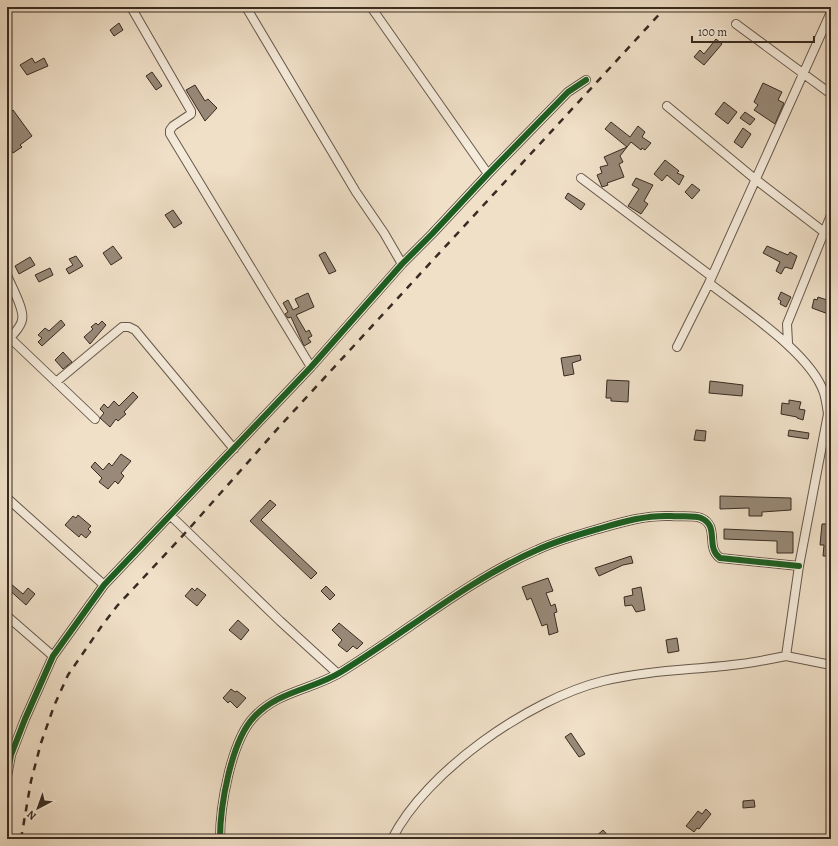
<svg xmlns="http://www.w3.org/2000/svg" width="838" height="846" font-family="Alegreya,serif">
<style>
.building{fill:#988978;stroke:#382b22}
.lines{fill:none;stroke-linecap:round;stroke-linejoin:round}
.street-casing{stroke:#66584c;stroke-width:10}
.street{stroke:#f5ebdb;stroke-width:8}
.rail{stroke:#382b22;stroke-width:2.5;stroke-dasharray:7 7;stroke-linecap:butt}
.cycleway-casing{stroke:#f5ebdb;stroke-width:8}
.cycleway{stroke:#1b5e20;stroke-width:6}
</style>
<rect width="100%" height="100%" fill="#f0e0c8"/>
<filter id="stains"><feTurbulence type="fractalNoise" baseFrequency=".005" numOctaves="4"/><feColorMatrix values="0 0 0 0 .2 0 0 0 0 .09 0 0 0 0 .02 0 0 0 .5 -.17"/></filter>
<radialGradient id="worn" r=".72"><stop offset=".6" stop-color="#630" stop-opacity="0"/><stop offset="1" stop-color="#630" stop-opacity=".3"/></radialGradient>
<!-- building -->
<path class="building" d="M 119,23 L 123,30 L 114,36 L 110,30 Z
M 716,39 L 722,44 L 704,65 L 694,57 L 700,50 L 704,54 Z
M 32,58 L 35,63 L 44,58 L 48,66 L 27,75 L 20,65 Z
M 152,72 L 162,86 L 156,90 L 146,76 Z
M 763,83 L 782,92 L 778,100 L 784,103 L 775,124 L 754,110 L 758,105 L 754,102 Z
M 195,85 L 205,101 L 208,99 L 217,108 L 205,121 L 186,90 Z
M 724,102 L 737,112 L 728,124 L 715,114 Z
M 13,110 L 32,136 L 20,145 L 22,147 L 13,153 L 11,150 L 7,153 L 7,114 Z
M 745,112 L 755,119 L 750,125 L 740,118 Z
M 611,122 L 630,137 L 638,126 L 645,132 L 642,137 L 651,143 L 645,150 L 642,148 L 641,150 L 631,142 L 627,147 L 605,129 Z
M 743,128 L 751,134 L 742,148 L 734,142 Z
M 627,147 L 620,156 L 623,162 L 619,164 L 624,177 L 607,183 L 608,185 L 602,187 L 597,175 L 602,173 L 600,167 L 608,165 L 604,157 Z
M 665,160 L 679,171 L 677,173 L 684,176 L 679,185 L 667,175 L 662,181 L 654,174 Z
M 636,178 L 653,185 L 644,201 L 648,204 L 641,214 L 628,206 L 639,189 L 632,185 Z
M 692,184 L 700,190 L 692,199 L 685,192 Z
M 568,193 L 585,204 L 581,210 L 565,198 Z
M 173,210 L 182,223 L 174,228 L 165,215 Z
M 113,246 L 122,258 L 111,265 L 103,253 Z
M 767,246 L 788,255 L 790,252 L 797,256 L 792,269 L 785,267 L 781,274 L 776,271 L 780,262 L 763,253 Z
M 325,252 L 336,271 L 329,274 L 319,255 Z
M 76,256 L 83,266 L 69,274 L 66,269 L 73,265 L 69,259 Z
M 30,257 L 35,265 L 19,274 L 15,266 Z
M 50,268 L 53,275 L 39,282 L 35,275 Z
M 781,292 L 791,297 L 786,307 L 780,304 L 781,301 L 778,299 Z
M 308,293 L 314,307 L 296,315 L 306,332 L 309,330 L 312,336 L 308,338 L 311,342 L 304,346 L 291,317 L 288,318 L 285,314 L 288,312 L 283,303 L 288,300 L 293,310 L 299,307 L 295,299 Z
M 818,297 L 827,300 L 826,303 L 831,305 L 831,315 L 812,308 L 814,299 L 817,300 Z
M 61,320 L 65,325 L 42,346 L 38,342 L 42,338 L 38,335 L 45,328 L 49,331 Z
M 102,321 L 106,325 L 90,344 L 84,337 L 93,329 L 91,327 L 96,323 L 98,325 Z
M 63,352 L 72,362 L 63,369 L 55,360 Z
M 580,355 L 581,360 L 572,363 L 574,374 L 564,376 L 561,358 Z
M 607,380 L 629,381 L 628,402 L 611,401 L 611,398 L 606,398 Z
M 710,381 L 743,385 L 742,396 L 709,393 Z
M 133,392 L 138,397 L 124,412 L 126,414 L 118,421 L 116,419 L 110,427 L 100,418 L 104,413 L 100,409 L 104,404 L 108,408 L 114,401 L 119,406 Z
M 789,400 L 801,402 L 799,409 L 805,410 L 803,420 L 797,418 L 797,417 L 781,414 L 782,403 L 789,404 Z
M 696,430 L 706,431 L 705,441 L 694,440 Z
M 789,430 L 809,433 L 808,439 L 788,436 Z
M 121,454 L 131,461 L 121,473 L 124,476 L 118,484 L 115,481 L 108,489 L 99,482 L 102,478 L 91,467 L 95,462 L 103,470 L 109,463 L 112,466 Z
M 720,496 L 791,498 L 791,510 L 762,512 L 762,516 L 749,516 L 749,508 L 720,509 Z
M 270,500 L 276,505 L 261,520 L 317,573 L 311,579 L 250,521 Z
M 78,515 L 91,526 L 88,529 L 91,532 L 86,538 L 81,534 L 79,537 L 65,525 L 73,516 L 76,518 Z
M 822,524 L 831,524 L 831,556 L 823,556 L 824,545 L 820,545 Z
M 724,529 L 793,532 L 793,553 L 777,553 L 777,541 L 724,539 Z
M 631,556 L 633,563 L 623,565 L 599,576 L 595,568 Z
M 548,578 L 553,591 L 546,593 L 551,606 L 555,604 L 557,612 L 554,613 L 558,632 L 549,635 L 547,624 L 542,626 L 531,598 L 527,600 L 522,587 Z
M 11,584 L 23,594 L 28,588 L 35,594 L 26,605 L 7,588 Z
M 326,586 L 335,595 L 330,600 L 321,591 Z
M 641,587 L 645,610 L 636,612 L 632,605 L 625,606 L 624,597 L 633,595 L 632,589 Z
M 192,588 L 195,591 L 197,588 L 206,595 L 197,606 L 185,596 Z
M 238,620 L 249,630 L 241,640 L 229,630 Z
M 339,623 L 363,643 L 357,649 L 353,646 L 347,652 L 338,645 L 342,640 L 332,630 Z
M 677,638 L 679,651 L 668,653 L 666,640 Z
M 231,689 L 235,692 L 237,691 L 246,698 L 237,708 L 230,701 L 228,703 L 223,698 Z
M 571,733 L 585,754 L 579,757 L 565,737 Z
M 754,800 L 755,807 L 743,808 L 743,801 Z
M 706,809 L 711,814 L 699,829 L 697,828 L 694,832 L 686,826 L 698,811 L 702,814 Z
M 603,830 L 611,839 L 593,839 Z"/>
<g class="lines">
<!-- street casing -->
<g class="street-casing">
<path id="street" d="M 131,7 L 191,111 L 191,114 L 173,126 L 170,130 L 170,134 L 311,367
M 246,7 L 356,192 L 384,233 L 402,264
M 371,7 L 488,174
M 736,24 L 831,94
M 667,106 L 755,179 L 824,232
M 581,178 L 711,276
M 7,275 C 11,286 25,310 22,320 C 21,327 14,333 10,338
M 709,283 C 742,309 811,353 824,393 C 826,400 827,407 828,414 L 799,566 L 786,656 L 831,665
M 7,341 L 10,338 L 95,419
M 788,343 L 787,324 L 831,215
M 677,347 L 709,283 L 831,12
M 56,382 L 122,327 L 129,327 L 135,330 L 234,449
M 7,498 L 104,585
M 171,516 L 280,621 L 338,674
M 7,616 L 53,656
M 7,776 L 11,755 L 25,719 L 53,656 L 104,585 L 311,367 L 402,264 L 432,234 L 488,174 L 568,92 L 586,80
M 220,839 C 220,806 231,741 254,717 C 278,691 312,690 341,672 C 405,633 468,580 537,550 C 556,541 577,535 598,529 C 622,522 645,515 671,516 C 680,517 693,515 701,518 C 720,526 705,547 720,558 L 799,566
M 392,839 C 426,771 530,699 603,681 C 648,670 695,670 741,664 C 756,662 771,659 786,656"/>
</g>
<!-- street -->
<use href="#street" class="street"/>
<!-- rail -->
<path class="rail" d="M 21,839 L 31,781 L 41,743 L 54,706 L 68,675 L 101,627 L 117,606 L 187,531 L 280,426 L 666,7"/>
<!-- cycleway casing -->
<g class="cycleway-casing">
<path id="cycleway" d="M 7,776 L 11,755 L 25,719 L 53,656 L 104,585 L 311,367 L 402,264 L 432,234 L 488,174 L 568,92 L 586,80
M 220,839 C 220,806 231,741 254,717 C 278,691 312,690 341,672 C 405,633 468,580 537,550 C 556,541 577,535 598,529 C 622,522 645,515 671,516 C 680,517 693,515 701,518 C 720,526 705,547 720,558 L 799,566"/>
</g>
<!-- cycleway -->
<use href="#cycleway" class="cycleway"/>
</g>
<!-- margin -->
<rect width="838" height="846" fill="none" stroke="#f0e0c8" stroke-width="24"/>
<rect x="8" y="8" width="822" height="830" fill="none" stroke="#382b22" stroke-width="2"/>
<rect x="12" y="12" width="814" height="822" fill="none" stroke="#382b22"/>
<!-- north arrow -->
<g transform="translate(38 808) rotate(221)" stroke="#f5ebdb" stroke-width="3" paint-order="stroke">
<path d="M0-3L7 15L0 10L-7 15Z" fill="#382b22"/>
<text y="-6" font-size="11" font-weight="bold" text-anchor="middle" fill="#382b22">N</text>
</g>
<!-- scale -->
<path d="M692 36v6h122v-6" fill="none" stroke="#382b22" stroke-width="2"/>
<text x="698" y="36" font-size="12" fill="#382b22" stroke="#f5ebdb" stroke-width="3" paint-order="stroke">100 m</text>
<rect width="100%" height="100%" filter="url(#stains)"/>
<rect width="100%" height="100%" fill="url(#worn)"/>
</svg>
